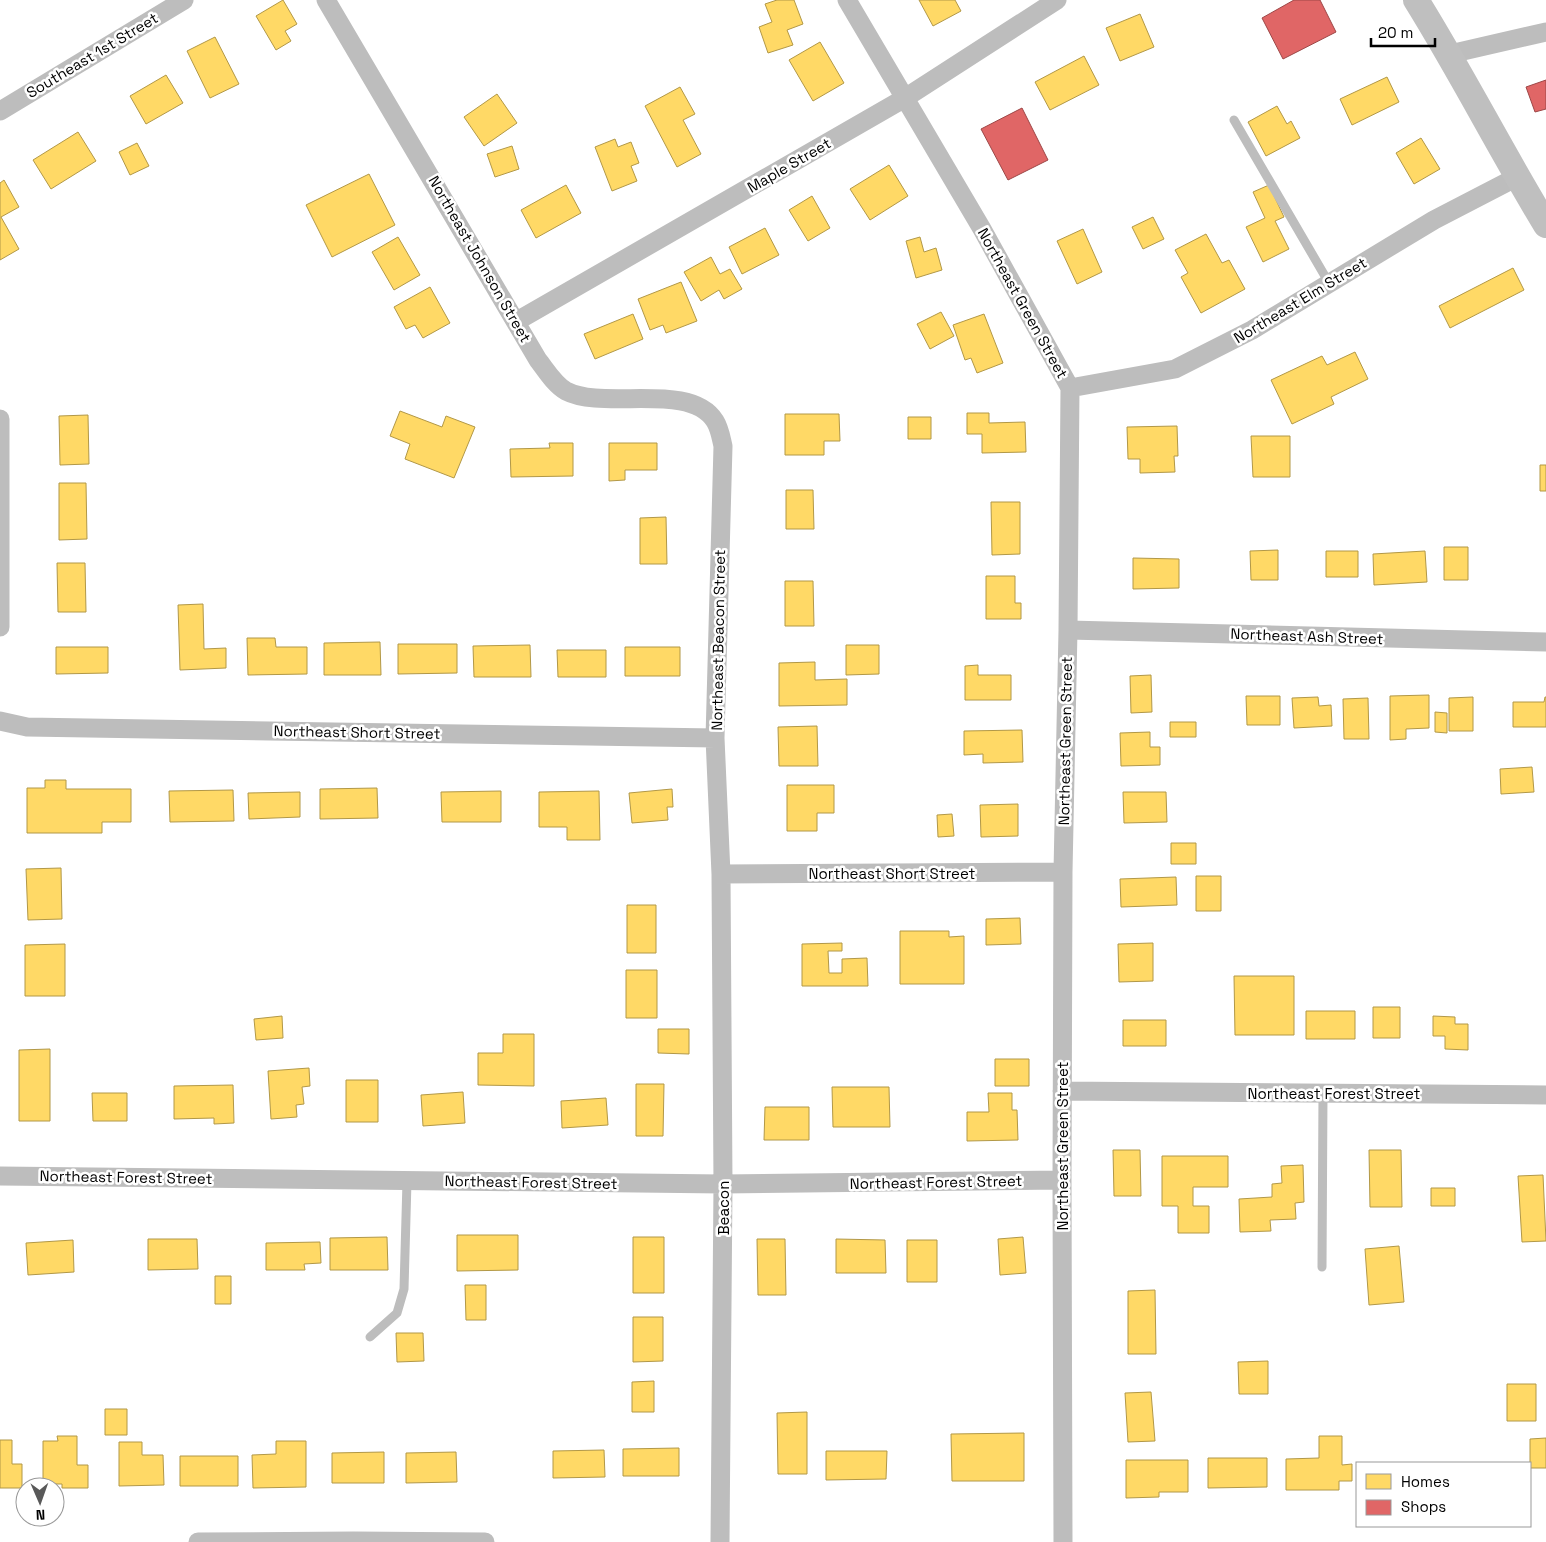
<svg xmlns="http://www.w3.org/2000/svg" width="1546" height="1542" font-family="'Space Grotesk',sans-serif">
<style>
.homes{fill:#ffd966;stroke:#b29847}
.shops{fill:#e06666;stroke:#9d4747}
.lines{fill:none;stroke-linecap:round;stroke-linejoin:round}
.lane{stroke:#bdbdbd;stroke-width:9}
.street{stroke:#bdbdbd;stroke-width:19}
.secondary{stroke:#bfbfbf;stroke-width:26}
.labels{text-anchor:middle;dominant-baseline:central;stroke-width:5;stroke-linejoin:round;paint-order:stroke}
.street-label{font-size:15px;fill:#000;stroke:#fff}
</style>
<rect width="100%" height="100%" fill="#fff"/>
<!-- homes -->
<path class="homes" d="M 283,0 L 297,24 L 285,31 L 291,41 L 276,50 L 256,16 Z
M 777,0 L 794,0 L 803,24 L 787,30 L 793,45 L 768,53 L 759,27 L 772,22 L 765,4 Z
M 919,0 L 955,0 L 961,11 L 933,26 Z
M 1140,14 L 1154,47 L 1120,61 L 1106,28 Z
M 215,37 L 239,84 L 210,98 L 187,51 Z
M 820,42 L 844,83 L 813,101 L 789,60 Z
M 1084,56 L 1099,85 L 1050,110 L 1035,82 Z
M 166,75 L 183,103 L 146,124 L 130,96 Z
M 1387,77 L 1399,102 L 1352,125 L 1340,99 Z
M 680,87 L 695,114 L 683,120 L 701,154 L 677,167 L 645,106 Z
M 497,94 L 517,123 L 484,146 L 464,117 Z
M 1277,106 L 1287,124 L 1291,121 L 1300,138 L 1266,156 L 1248,122 Z
M 78,132 L 96,161 L 51,189 L 33,160 Z
M 1421,138 L 1440,169 L 1414,184 L 1396,153 Z
M 615,139 L 618,147 L 631,142 L 639,163 L 631,166 L 637,181 L 612,191 L 595,147 Z
M 137,143 L 149,166 L 130,175 L 119,152 Z
M 512,146 L 519,169 L 495,177 L 487,154 Z
M 889,165 L 908,196 L 870,220 L 850,189 Z
M 369,174 L 395,225 L 332,257 L 306,205 Z
M 4,180 L 19,207 L 1,217 L 19,249 L 0,260 L 0,183 Z
M 566,185 L 581,213 L 536,238 L 521,210 Z
M 1269,185 L 1284,217 L 1275,221 L 1289,249 L 1263,262 L 1246,227 L 1265,218 L 1253,192 Z
M 812,196 L 830,228 L 808,241 L 789,210 Z
M 1153,217 L 1164,239 L 1143,249 L 1132,227 Z
M 765,228 L 779,255 L 742,274 L 729,247 Z
M 1083,229 L 1102,272 L 1077,284 L 1057,241 Z
M 1206,234 L 1222,263 L 1229,260 L 1245,289 L 1201,313 L 1181,277 L 1188,273 L 1175,250 Z
M 398,237 L 420,275 L 394,290 L 372,252 Z
M 920,237 L 924,252 L 936,248 L 942,270 L 916,278 L 906,241 Z
M 711,257 L 720,274 L 730,269 L 742,289 L 724,299 L 719,290 L 701,301 L 684,272 Z
M 1513,268 L 1524,290 L 1450,328 L 1439,306 Z
M 681,282 L 697,321 L 666,333 L 663,325 L 650,330 L 638,299 Z
M 430,287 L 450,323 L 423,338 L 415,325 L 406,329 L 394,307 Z
M 941,312 L 954,336 L 930,349 L 917,324 Z
M 633,314 L 643,339 L 595,359 L 584,334 Z
M 984,314 L 1003,363 L 977,373 L 971,358 L 965,360 L 953,325 Z
M 1355,352 L 1368,379 L 1331,397 L 1334,404 L 1292,424 L 1271,380 L 1322,356 L 1327,365 Z
M 400,411 L 442,427 L 446,416 L 475,427 L 454,478 L 405,459 L 410,444 L 390,436 Z
M 967,413 L 989,413 L 989,423 L 1025,422 L 1026,452 L 982,453 L 982,434 L 967,434 Z
M 785,414 L 839,414 L 840,441 L 824,441 L 824,455 L 785,455 Z
M 88,415 L 89,464 L 60,465 L 59,416 Z
M 908,417 L 931,417 L 931,439 L 908,439 Z
M 1177,426 L 1178,456 L 1174,456 L 1175,472 L 1140,473 L 1140,459 L 1128,459 L 1127,427 Z
M 1251,436 L 1290,436 L 1290,477 L 1253,477 Z
M 549,443 L 573,443 L 573,476 L 511,477 L 510,449 L 550,448 Z
M 609,443 L 657,443 L 657,470 L 625,470 L 625,480 L 609,481 Z
M 1540,465 L 1546,465 L 1546,491 L 1540,491 Z
M 59,483 L 86,483 L 87,539 L 59,540 Z
M 786,490 L 813,490 L 814,529 L 786,529 Z
M 991,502 L 1020,502 L 1020,554 L 992,555 Z
M 666,517 L 667,564 L 640,564 L 640,518 Z
M 1444,547 L 1468,547 L 1468,580 L 1444,580 Z
M 1278,550 L 1278,580 L 1251,580 L 1250,551 Z
M 1326,551 L 1358,551 L 1358,577 L 1326,577 Z
M 1425,551 L 1427,582 L 1374,585 L 1373,554 Z
M 1133,558 L 1179,559 L 1179,588 L 1133,589 Z
M 57,563 L 85,563 L 86,612 L 58,612 Z
M 986,576 L 1015,576 L 1015,603 L 1021,603 L 1021,619 L 986,619 Z
M 785,581 L 813,581 L 814,626 L 785,626 Z
M 203,604 L 204,649 L 226,648 L 226,668 L 180,670 L 178,605 Z
M 247,638 L 275,638 L 276,647 L 307,647 L 307,674 L 248,675 Z
M 380,642 L 381,675 L 324,675 L 324,643 Z
M 398,644 L 457,644 L 457,673 L 398,674 Z
M 530,645 L 531,677 L 474,677 L 473,646 Z
M 846,645 L 879,645 L 879,674 L 846,675 Z
M 56,647 L 108,647 L 108,673 L 56,674 Z
M 625,647 L 680,647 L 680,676 L 625,676 Z
M 557,650 L 606,650 L 606,677 L 558,677 Z
M 815,662 L 815,680 L 847,679 L 847,705 L 779,706 L 779,663 Z
M 978,665 L 978,675 L 1011,675 L 1011,700 L 965,700 L 965,666 Z
M 1151,675 L 1152,712 L 1131,713 L 1130,676 Z
M 1429,695 L 1429,728 L 1406,729 L 1406,739 L 1390,740 L 1390,696 Z
M 1246,696 L 1280,696 L 1280,725 L 1247,725 Z
M 1318,697 L 1319,706 L 1331,705 L 1332,726 L 1294,728 L 1292,698 Z
M 1473,697 L 1473,731 L 1449,731 L 1449,698 Z
M 1545,697 L 1546,697 L 1546,727 L 1513,727 L 1513,702 L 1544,702 Z
M 1368,698 L 1369,739 L 1344,739 L 1343,699 Z
M 1435,712 L 1447,713 L 1447,733 L 1435,732 Z
M 1170,722 L 1196,722 L 1196,737 L 1170,737 Z
M 817,726 L 818,766 L 779,766 L 778,727 Z
M 1022,730 L 1023,762 L 983,763 L 983,754 L 964,755 L 964,731 Z
M 1150,732 L 1150,747 L 1160,747 L 1160,765 L 1121,766 L 1120,733 Z
M 1532,767 L 1534,792 L 1501,794 L 1500,769 Z
M 45,780 L 66,780 L 66,789 L 131,789 L 131,822 L 102,822 L 102,833 L 27,833 L 27,788 L 45,788 Z
M 787,785 L 834,785 L 834,813 L 817,813 L 817,831 L 787,831 Z
M 377,788 L 378,818 L 320,819 L 320,789 Z
M 672,789 L 673,807 L 667,807 L 668,820 L 632,823 L 629,793 Z
M 233,790 L 234,821 L 170,822 L 169,791 Z
M 501,791 L 501,822 L 442,822 L 441,792 Z
M 599,791 L 600,840 L 567,840 L 567,827 L 539,827 L 539,792 Z
M 300,792 L 300,817 L 249,819 L 248,793 Z
M 1123,792 L 1166,792 L 1167,822 L 1124,823 Z
M 1018,804 L 1018,836 L 981,837 L 980,805 Z
M 952,814 L 954,836 L 938,837 L 937,815 Z
M 1171,843 L 1196,843 L 1196,864 L 1171,864 Z
M 61,868 L 62,919 L 28,920 L 26,869 Z
M 1196,876 L 1221,876 L 1221,911 L 1196,911 Z
M 1176,877 L 1177,905 L 1121,907 L 1120,879 Z
M 627,905 L 656,905 L 656,953 L 627,953 Z
M 1020,918 L 1021,944 L 986,945 L 986,919 Z
M 900,931 L 949,931 L 949,937 L 964,936 L 964,984 L 900,984 Z
M 842,943 L 842,951 L 828,951 L 829,973 L 842,973 L 842,959 L 867,958 L 868,986 L 802,986 L 802,944 Z
M 1153,943 L 1153,981 L 1119,982 L 1118,944 Z
M 65,944 L 65,996 L 25,996 L 25,945 Z
M 626,970 L 657,970 L 657,1018 L 626,1018 Z
M 1234,976 L 1294,976 L 1294,1035 L 1235,1035 Z
M 1373,1007 L 1400,1007 L 1400,1038 L 1373,1038 Z
M 1306,1011 L 1355,1011 L 1355,1039 L 1306,1039 Z
M 282,1016 L 283,1038 L 256,1040 L 254,1019 Z
M 1433,1016 L 1455,1017 L 1455,1024 L 1468,1024 L 1468,1050 L 1445,1049 L 1445,1036 L 1433,1036 Z
M 1123,1020 L 1166,1020 L 1166,1046 L 1123,1046 Z
M 658,1029 L 689,1029 L 689,1054 L 658,1053 Z
M 503,1034 L 534,1034 L 534,1086 L 478,1085 L 478,1053 L 503,1053 Z
M 50,1049 L 50,1121 L 19,1121 L 19,1050 Z
M 995,1059 L 1029,1059 L 1029,1086 L 995,1086 Z
M 309,1068 L 310,1086 L 302,1087 L 304,1104 L 296,1105 L 297,1117 L 271,1119 L 268,1071 Z
M 346,1080 L 378,1080 L 378,1122 L 346,1122 Z
M 636,1084 L 664,1084 L 663,1136 L 636,1136 Z
M 233,1085 L 234,1123 L 214,1124 L 214,1118 L 174,1119 L 174,1086 Z
M 832,1087 L 889,1087 L 890,1127 L 833,1127 Z
M 463,1092 L 465,1123 L 423,1126 L 421,1095 Z
M 92,1093 L 127,1093 L 127,1121 L 93,1121 Z
M 988,1093 L 1012,1093 L 1012,1110 L 1017,1110 L 1018,1140 L 967,1141 L 967,1112 L 989,1112 Z
M 606,1098 L 608,1125 L 562,1128 L 561,1101 Z
M 765,1107 L 809,1107 L 809,1140 L 764,1140 Z
M 1113,1150 L 1140,1150 L 1141,1196 L 1114,1196 Z
M 1369,1150 L 1401,1150 L 1402,1207 L 1370,1207 Z
M 1162,1156 L 1228,1156 L 1228,1187 L 1193,1187 L 1193,1206 L 1209,1206 L 1209,1233 L 1178,1233 L 1178,1206 L 1162,1206 Z
M 1303,1165 L 1304,1202 L 1295,1203 L 1296,1219 L 1270,1220 L 1271,1231 L 1240,1232 L 1239,1199 L 1272,1197 L 1272,1184 L 1282,1183 L 1281,1166 Z
M 1543,1175 L 1546,1241 L 1522,1242 L 1518,1176 Z
M 1431,1188 L 1455,1188 L 1455,1206 L 1431,1206 Z
M 457,1235 L 518,1235 L 518,1270 L 457,1271 Z
M 387,1237 L 388,1270 L 330,1270 L 330,1238 Z
M 633,1237 L 664,1237 L 664,1293 L 633,1293 Z
M 1023,1237 L 1026,1273 L 1000,1275 L 998,1239 Z
M 148,1239 L 197,1239 L 198,1269 L 148,1270 Z
M 757,1239 L 785,1239 L 786,1295 L 758,1295 Z
M 836,1239 L 885,1240 L 886,1273 L 836,1273 Z
M 73,1240 L 74,1272 L 28,1275 L 26,1243 Z
M 907,1240 L 937,1240 L 937,1282 L 907,1282 Z
M 320,1242 L 321,1263 L 304,1264 L 305,1270 L 266,1270 L 266,1243 Z
M 1399,1246 L 1404,1302 L 1369,1305 L 1365,1249 Z
M 215,1276 L 231,1276 L 231,1304 L 215,1304 Z
M 465,1285 L 486,1285 L 486,1320 L 466,1320 Z
M 1155,1290 L 1156,1354 L 1128,1354 L 1128,1291 Z
M 633,1317 L 663,1317 L 663,1361 L 633,1362 Z
M 396,1333 L 423,1333 L 424,1361 L 397,1362 Z
M 1268,1361 L 1268,1394 L 1239,1394 L 1238,1362 Z
M 654,1381 L 654,1412 L 632,1412 L 632,1382 Z
M 1507,1384 L 1536,1384 L 1536,1421 L 1507,1421 Z
M 1151,1392 L 1155,1441 L 1128,1442 L 1125,1393 Z
M 105,1409 L 127,1409 L 127,1435 L 105,1435 Z
M 807,1412 L 807,1474 L 778,1474 L 777,1413 Z
M 1024,1433 L 1024,1481 L 952,1481 L 951,1434 Z
M 57,1436 L 77,1436 L 77,1465 L 88,1465 L 88,1488 L 62,1488 L 62,1484 L 43,1484 L 43,1441 L 58,1441 Z
M 1319,1436 L 1342,1436 L 1342,1465 L 1352,1464 L 1352,1481 L 1339,1481 L 1339,1490 L 1286,1490 L 1286,1459 L 1319,1458 Z
M 1546,1438 L 1546,1468 L 1530,1468 L 1530,1439 Z
M 0,1440 L 12,1440 L 12,1464 L 22,1464 L 22,1488 L 0,1488 Z
M 276,1441 L 306,1441 L 306,1487 L 253,1488 L 252,1455 L 276,1454 Z
M 119,1442 L 142,1442 L 142,1455 L 163,1455 L 164,1485 L 119,1486 Z
M 679,1448 L 679,1476 L 623,1476 L 623,1449 Z
M 604,1450 L 605,1477 L 553,1478 L 553,1451 Z
M 826,1451 L 887,1451 L 886,1479 L 826,1480 Z
M 384,1452 L 384,1483 L 332,1483 L 332,1453 Z
M 456,1452 L 457,1482 L 406,1483 L 406,1453 Z
M 180,1456 L 238,1456 L 238,1486 L 180,1486 Z
M 1208,1458 L 1267,1458 L 1267,1487 L 1208,1488 Z
M 1126,1460 L 1188,1460 L 1188,1492 L 1159,1492 L 1159,1497 L 1126,1498 Z"/>
<!-- shops -->
<path class="shops" d="M 1294,0 L 1320,0 L 1336,32 L 1283,59 L 1262,18 Z
M 1546,80 L 1546,109 L 1535,112 L 1526,87 Z
M 1022,108 L 1048,160 L 1008,180 L 981,129 Z"/>
<g class="lines">
<!-- lane -->
<path class="lane" d="M 1234,120 L 1329,283
M 1322,1267 L 1323,1093
M 370,1337 L 397,1313 L 404,1289 L 407,1181"/>
<!-- street -->
<path class="street" d="M 326,0 L 538,360 C 546,370 554,384 566,391 C 604,411 690,381 715,421 C 720,429 721,438 723,446 L 715,738 L 721,874 L 723,1184 L 720,1542
M 847,0 L 982,229 L 1070,388 L 1068,630 L 1063,872 L 1062,1180 L 1063,1542
M 1450,54 L 1546,32
M 0,111 L 184,0
M 517,321 L 905,98 L 1057,0
M 1070,388 L 1175,369 L 1252,330 L 1434,220 L 1517,177
M 0,419 L 0,627
M 1068,630 L 1546,642
M 0,721 L 27,727 L 715,738
M 721,874 L 1063,872
M 1062,1091 L 1546,1095
M 0,1176 L 723,1184 L 1062,1180
M 198,1542 L 354,1541 L 485,1542"/>
<!-- secondary -->
<path class="secondary" d="M 1416,0 C 1462,74 1501,151 1546,225"/>
</g>
<g class="labels">
<!-- street labels -->
<g class="street-label">
<text transform="translate(92 55) rotate(-31)">Southeast 1st Street</text>
<text transform="translate(789 165) rotate(-30)">Maple Street</text>
<text transform="translate(480 259) rotate(60)">Northeast Johnson Street</text>
<text transform="translate(1300 300) rotate(-31)">Northeast Elm Street</text>
<text transform="translate(1023 303) rotate(61)">Northeast Green Street</text>
<text transform="translate(1307 636) rotate(2)">Northeast Ash Street</text>
<text transform="translate(718 640) rotate(-89)">Northeast Beacon Street</text>
<text transform="translate(357 732) rotate(1)">Northeast Short Street</text>
<text transform="translate(1065 741) rotate(-89)">Northeast Green Street</text>
<text x="892" y="873">Northeast Short Street</text>
<text x="1334" y="1093">Northeast Forest Street</text>
<text transform="translate(1062 1146) rotate(-90)">Northeast Green Street</text>
<text transform="translate(126 1177) rotate(1)">Northeast Forest Street</text>
<text transform="translate(531 1182) rotate(1)">Northeast Forest Street</text>
<text transform="translate(936 1182) rotate(-1)">Northeast Forest Street</text>
<text transform="translate(723 1208) rotate(-90)">Beacon</text>
</g>
</g>
<!-- legend -->
<rect x="1356" y="1462" width="175" height="65" fill="#ffffff" stroke="#999999"/>
<rect x="1366" y="1474" width="25" height="15" fill="#ffd966" stroke="#999999"/>
<text x="1401" y="1487" font-size="15" fill="#000000">Homes</text>
<rect x="1366" y="1500" width="25" height="15" fill="#e06666" stroke="#999999"/>
<text x="1401" y="1512" font-size="15" fill="#000000">Shops</text>
<!-- north arrow -->
<g transform="translate(40 1502) rotate(178)"><circle r="24" fill="#ffffff" stroke="#999999"/>
<path d="M0-4L9 19L0 12L-9 19Z" fill="#595959"/>
<text y="-8" font-size="14" font-weight="bold" text-anchor="middle" fill="#000000">N</text>
</g>
<!-- scale -->
<path d="M1371 38v8h64v-8" fill="none" stroke="#000000" stroke-width="2.5"/>
<text x="1378" y="38" font-size="15" fill="#000000" stroke="#ffffff" stroke-width="4" paint-order="stroke">20 m</text>
</svg>
